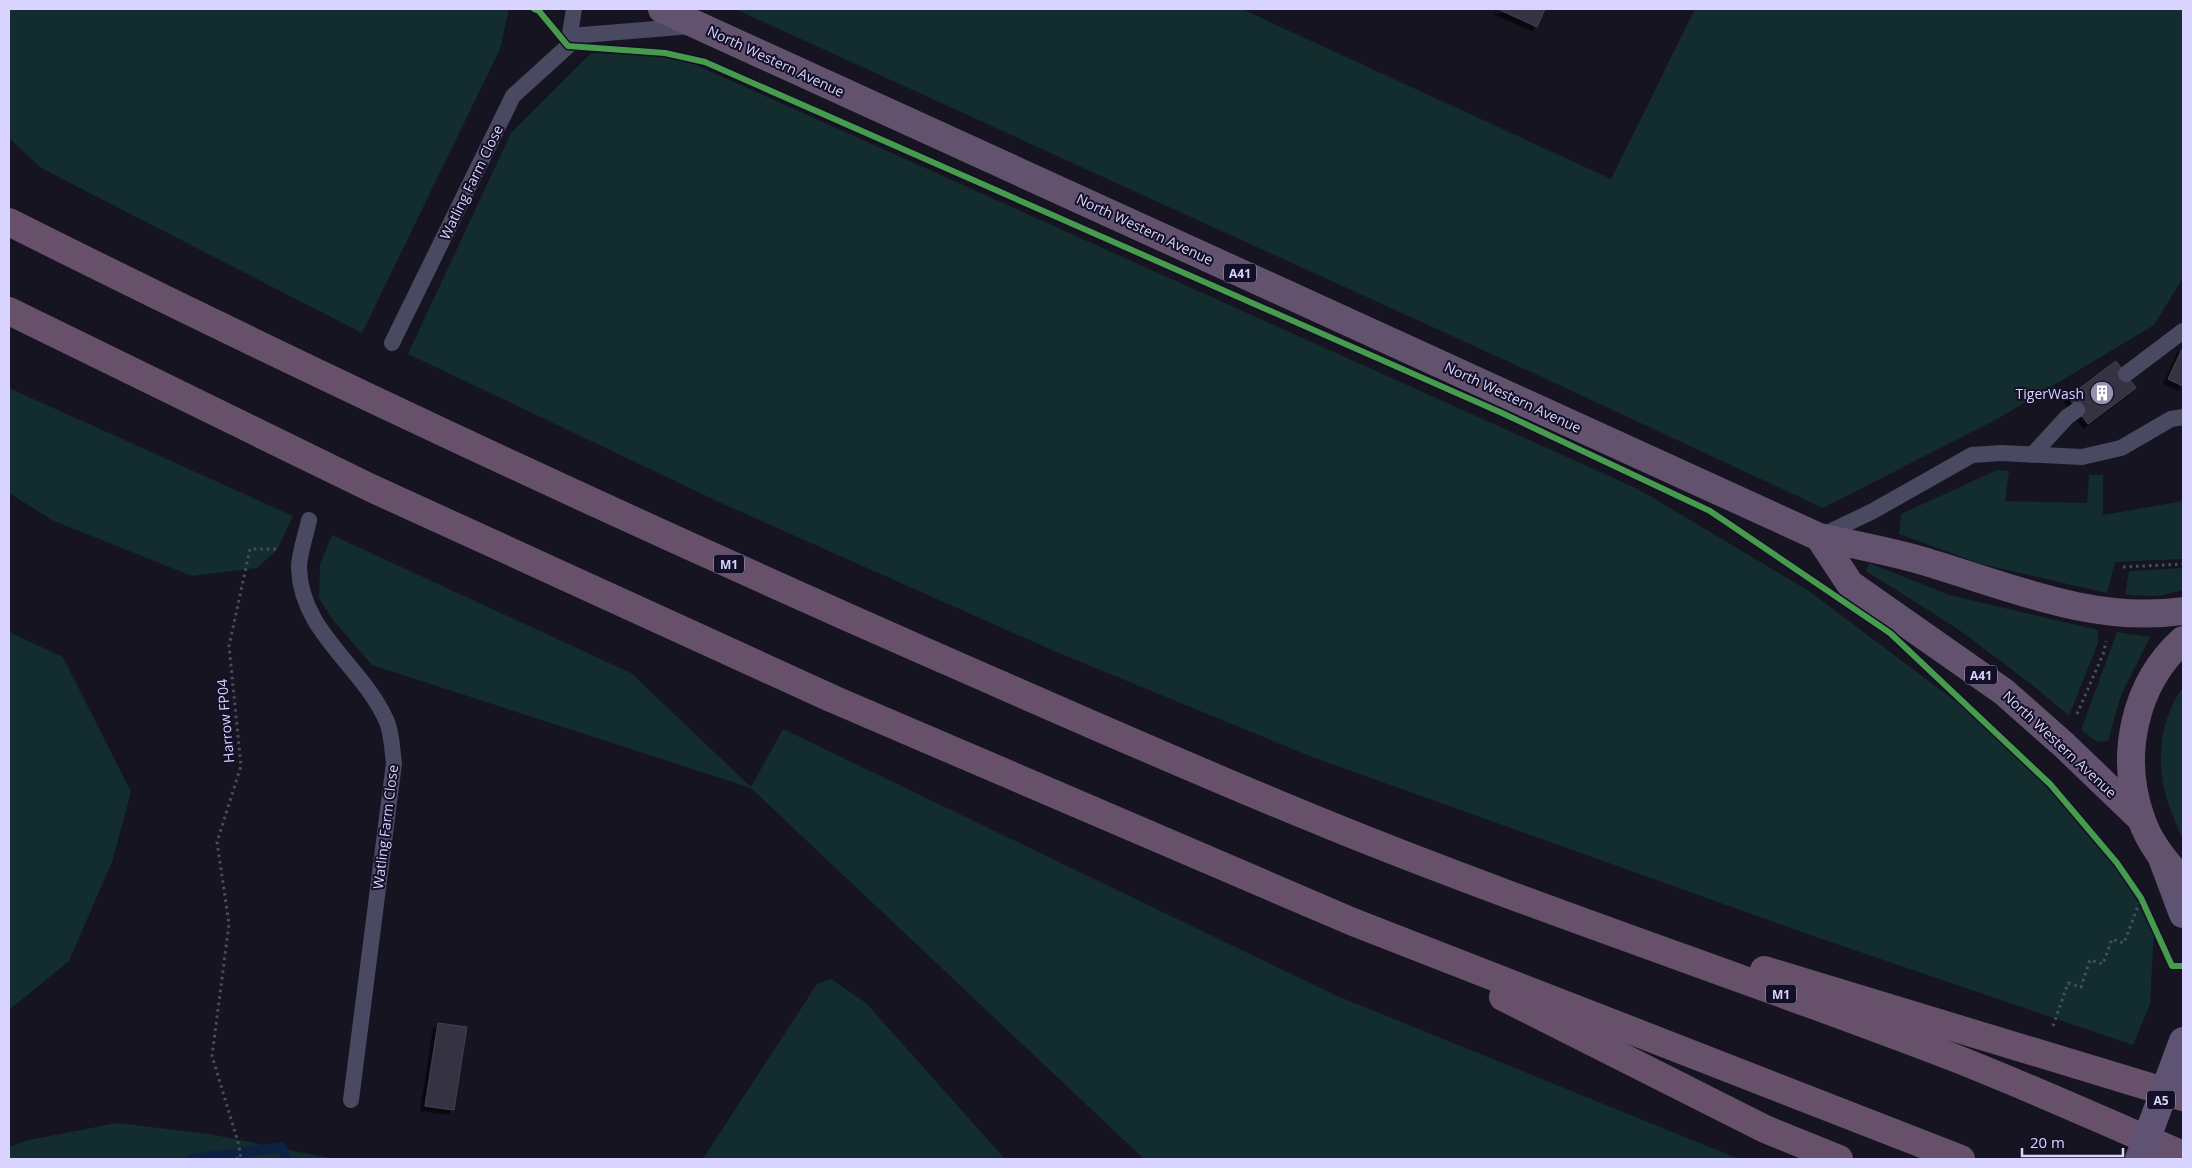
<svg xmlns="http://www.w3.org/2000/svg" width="2192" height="1168" font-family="'Open Sans',sans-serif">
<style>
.green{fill:#132c2d}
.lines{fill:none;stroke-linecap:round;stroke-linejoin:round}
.stream{stroke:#0d2144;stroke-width:10}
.building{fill:#343243;stroke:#433f54;filter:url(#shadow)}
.path{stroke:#44505f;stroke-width:3;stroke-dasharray:2.5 4;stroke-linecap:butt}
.service{stroke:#4a4962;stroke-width:16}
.primary{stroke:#5e5373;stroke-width:28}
.trunk{stroke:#62526e;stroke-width:28}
.motorway{stroke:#67516a;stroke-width:28}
.primary-bridge{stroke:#5e5373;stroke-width:28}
.cycleway-casing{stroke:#130f26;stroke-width:9}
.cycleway{stroke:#469c4c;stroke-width:6}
.labels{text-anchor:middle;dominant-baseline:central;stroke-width:4;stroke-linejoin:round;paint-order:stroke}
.shield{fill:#130f26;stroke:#9e99be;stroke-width:1}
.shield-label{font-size:12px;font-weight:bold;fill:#d9d4ff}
.street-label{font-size:14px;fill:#d9d4ff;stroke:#130f26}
.poi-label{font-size:14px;fill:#d9d4ff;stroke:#130f26;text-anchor:end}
</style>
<defs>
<filter id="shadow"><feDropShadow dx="-4.5" dy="4.5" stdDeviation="0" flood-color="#0009"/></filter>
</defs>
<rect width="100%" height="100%" fill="#161421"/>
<!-- green -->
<path class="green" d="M 9,9 L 509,9 L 500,49 L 362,333 L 41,168 L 9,138 Z
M 735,9 L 1242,9 L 1611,179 L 1695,9 L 2183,9 L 2183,278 L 2154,325 L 1999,418 L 1823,508 L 1542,377 Z
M 591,53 L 674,55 L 1638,489 L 1809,591 L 1966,709 L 2099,834 L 2154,932 L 2150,1004 L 2133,1045 L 1813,936 L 1312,757 L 1054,651 L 719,502 L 408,354 L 511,133 Z
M 9,388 L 293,516 L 277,550 L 257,568 L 192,576 L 54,521 L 9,493 Z
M 1997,470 L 2009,471 L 2005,501 L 2087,503 L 2089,475 L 2103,475 L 2103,515 L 2183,501 L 2183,559 L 2115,562 L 2107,593 L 1981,564 L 1899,534 L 1901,514 Z
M 332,535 L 631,673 L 751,787 L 783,729 L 1335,995 L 1739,1159 L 1144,1159 L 751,788 L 372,665 L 333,620 L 319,598 L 320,564 Z
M 1869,563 L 1949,595 L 2098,630 L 2098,643 L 2069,716 L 2031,684 L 1958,629 L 1866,571 Z
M 2183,568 L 2183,590 L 2159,596 L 2125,595 L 2129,571 Z
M 9,632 L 63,657 L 131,792 L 112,862 L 69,961 L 9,1010 Z
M 2117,632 L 2150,637 L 2121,695 L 2108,741 L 2097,742 L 2081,730 Z
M 2183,687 L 2183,837 C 2178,831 2176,823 2173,816 C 2155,775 2156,724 2183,687 Z
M 831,979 L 866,1003 L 1005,1159 L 703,1159 L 817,984 Z
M 117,1123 L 209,1134 L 335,1159 L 9,1159 L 9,1147 L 29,1140 Z"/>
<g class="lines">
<!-- stream -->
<path class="stream" d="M 191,1159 L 282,1147 L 286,1159"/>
</g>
<!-- building -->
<path class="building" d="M 1498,9 L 1545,9 L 1537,27 Z
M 2183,347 L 2183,386 L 2168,379 Z
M 2116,361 L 2136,388 L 2088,424 L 2068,397 Z
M 438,1023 L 467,1027 L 454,1110 L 425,1106 Z"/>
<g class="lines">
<!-- path -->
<path class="path" d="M 2123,567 L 2183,564
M 2077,714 L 2104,652 L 2106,641
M 2053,1026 L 2068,983 L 2081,987 L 2090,960 L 2103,964 L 2112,939 L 2124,943 L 2141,898
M 236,1159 L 241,1158 L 238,1142 L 212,1056 L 229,924 L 217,842 L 241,766 L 229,646 L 250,549 L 277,549"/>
<!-- service -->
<path class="service" d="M 570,36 L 692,26
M 392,343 L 513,96 L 568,46 L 574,9
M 2126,374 L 2183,331
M 2032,455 L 2067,417 L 2077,410
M 309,520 C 306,535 299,553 299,568 C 301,633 363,666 387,722 C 392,734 392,750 394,763 L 351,1100
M 1819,537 L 1873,511 L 1972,455 L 2001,453 L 2082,457 L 2121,448 L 2171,419 L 2183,417"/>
<!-- primary -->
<path class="primary" d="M 2162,858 L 2183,914"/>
<!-- trunk -->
<path class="trunk" d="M 662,9 L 1819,537 C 1854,545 1889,551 1923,561 C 2008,586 2093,624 2183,611
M 1819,537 L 1850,584 L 2004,692 L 2064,745 L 2141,819
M 2183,640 C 2134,684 2119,756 2141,818 C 2149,843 2166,863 2183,881"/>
<!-- motorway -->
<path class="motorway" d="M 9,222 C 310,373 616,515 924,651 C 1059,710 1193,770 1329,825 C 1531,907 1738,975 1942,1053 C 2023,1084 2103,1121 2183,1155
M 9,311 L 371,488 L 833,699 L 1353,922 L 1961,1159
M 1764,970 L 2183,1097
M 1503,997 L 1765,1129 L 1839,1159"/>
<!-- primary-bridge -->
<path class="primary-bridge" d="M 2139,1159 L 2183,1041"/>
<!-- cycleway casing -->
<g class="cycleway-casing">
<path id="cycleway" d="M 534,9 L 539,11 L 568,46 L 665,53 L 705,62 L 1502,413 L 1710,511 L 1890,633 L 2050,784 L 2117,863 L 2141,898 L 2172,966 L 2183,966"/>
</g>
<!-- cycleway -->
<use href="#cycleway" class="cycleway"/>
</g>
<!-- icons -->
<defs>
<g id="building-disc" transform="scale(1.25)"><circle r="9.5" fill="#9591b1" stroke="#130f26"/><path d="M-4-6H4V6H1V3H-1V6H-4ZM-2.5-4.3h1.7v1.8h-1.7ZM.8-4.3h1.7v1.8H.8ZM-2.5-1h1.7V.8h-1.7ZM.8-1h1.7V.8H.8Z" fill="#fff"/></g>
</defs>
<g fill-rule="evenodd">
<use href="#building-disc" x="2102" y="393"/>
</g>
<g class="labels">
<!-- shield labels -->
<g class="shield">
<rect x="1224" y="263.5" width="32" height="19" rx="4"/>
<rect x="714" y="554.5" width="30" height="19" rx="4"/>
<rect x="1965" y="665.5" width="32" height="19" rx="4"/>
<rect x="1766" y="984.5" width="30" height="19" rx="4"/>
<rect x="2147" y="1090.5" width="28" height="19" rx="4"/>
</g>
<g class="shield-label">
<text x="1240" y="273">A41</text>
<text x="729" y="564">M1</text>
<text x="1981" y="675">A41</text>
<text x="1781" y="994">M1</text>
<text x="2161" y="1100">A5</text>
</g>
<!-- street labels -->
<g class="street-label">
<text transform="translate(776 61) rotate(25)">North Western Avenue</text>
<text transform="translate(471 182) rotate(-64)">Watling Farm Close</text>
<text transform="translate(1145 229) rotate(25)">North Western Avenue</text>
<text transform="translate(1513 397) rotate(25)">North Western Avenue</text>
<text transform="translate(225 721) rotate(-95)">Harrow FP04</text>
<text transform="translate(2060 744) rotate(43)">North Western Avenue</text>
<text transform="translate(385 827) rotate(-83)">Watling Farm Close</text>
</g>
<!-- poi labels -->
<g class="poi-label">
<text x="2084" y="393">TigerWash</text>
</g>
</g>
<!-- border -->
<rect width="2192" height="1168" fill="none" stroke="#d9d4ff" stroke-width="20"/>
<!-- scale -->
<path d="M2022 1148v8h101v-8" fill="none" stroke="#d9d4ff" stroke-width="2.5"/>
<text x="2030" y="1148" font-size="15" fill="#d9d4ff" stroke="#130f26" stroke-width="4" paint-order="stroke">20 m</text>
</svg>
